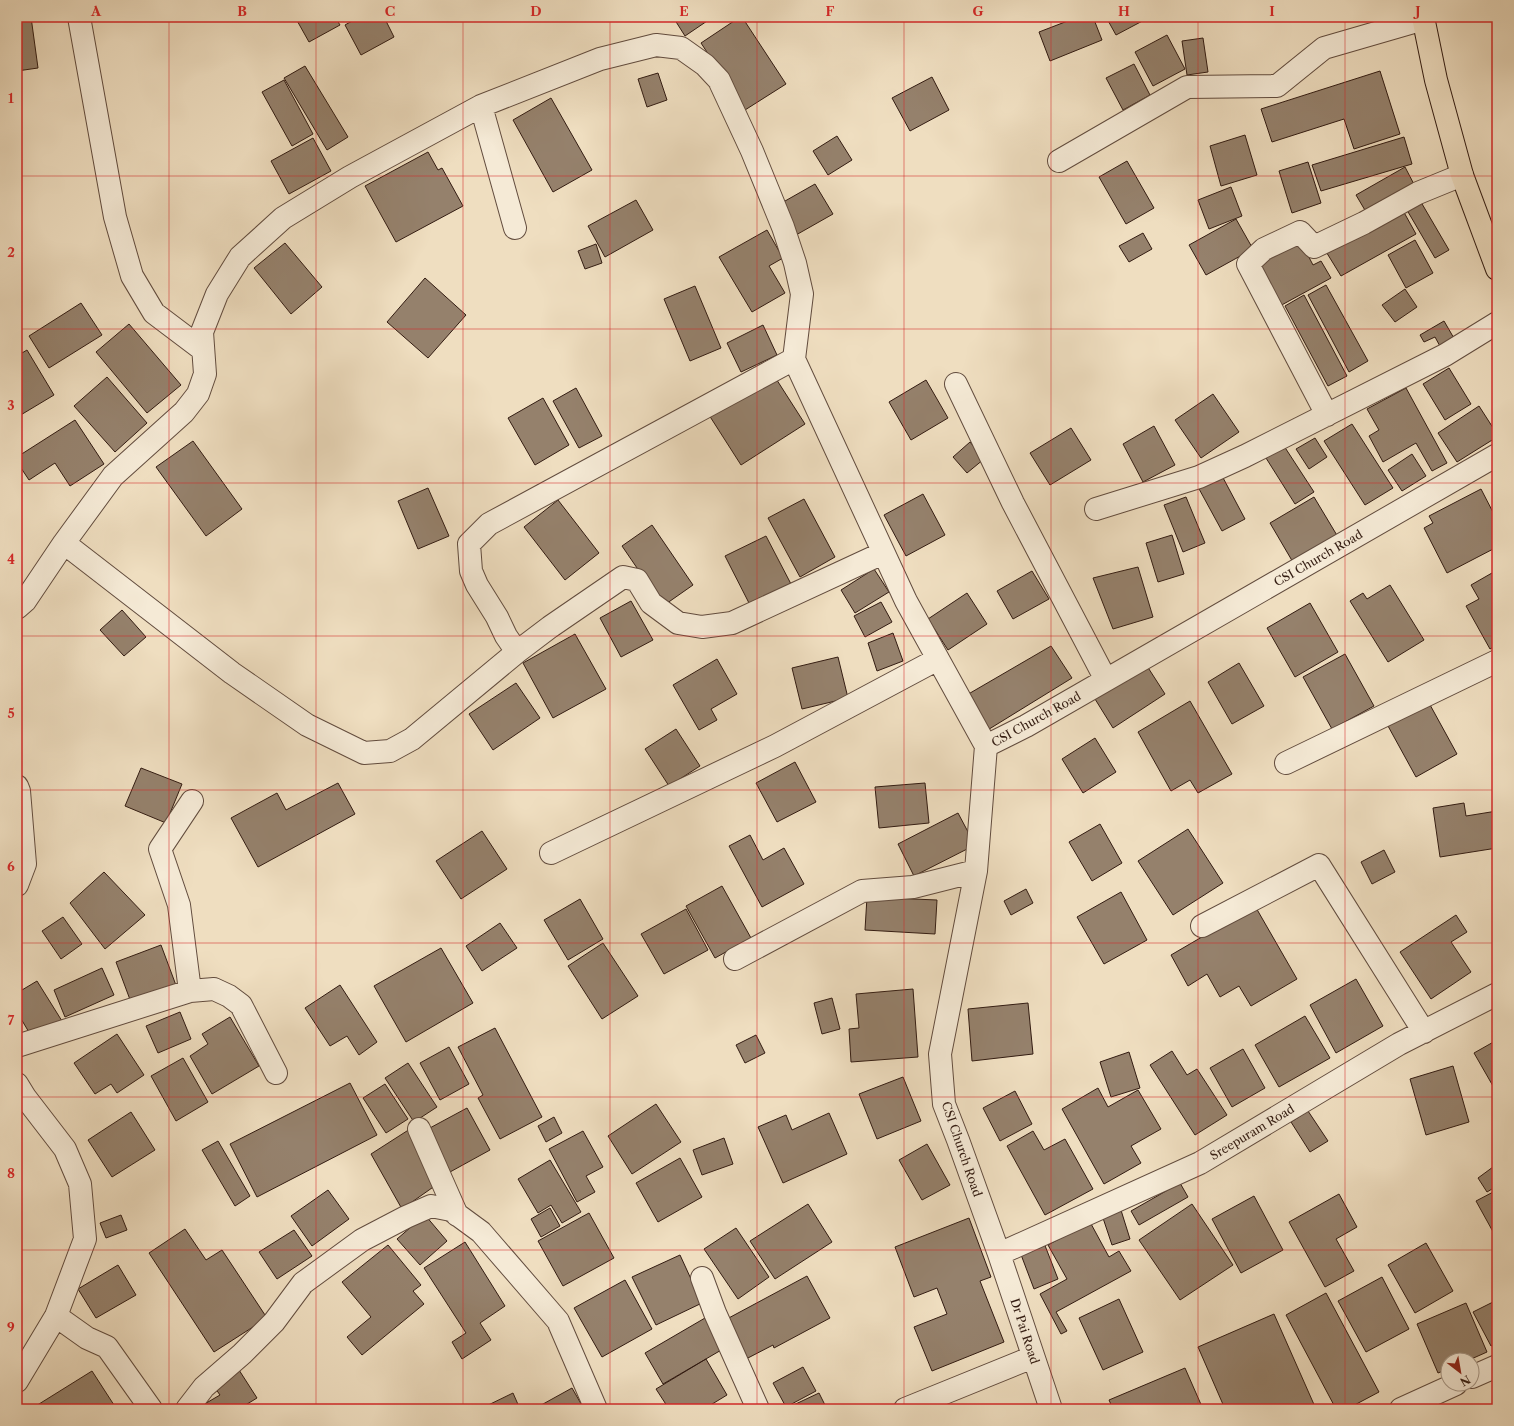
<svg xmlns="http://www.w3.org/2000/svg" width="1514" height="1426" font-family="'Libre Caslon Text',serif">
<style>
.building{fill:#95816c;stroke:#331c12}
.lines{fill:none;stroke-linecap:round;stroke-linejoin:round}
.minor-casing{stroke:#624c3e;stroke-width:24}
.major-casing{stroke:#331c12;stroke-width:24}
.minor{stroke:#f5ead6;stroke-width:22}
.major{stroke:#efdec0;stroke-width:22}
.grid{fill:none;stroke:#d62828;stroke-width:1;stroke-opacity:0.55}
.labels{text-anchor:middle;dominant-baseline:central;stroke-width:3;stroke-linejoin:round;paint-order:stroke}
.street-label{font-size:12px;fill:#331c12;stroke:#f5ead6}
.neatline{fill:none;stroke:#d62828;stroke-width:1.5}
.grid-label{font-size:13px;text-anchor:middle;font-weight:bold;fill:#d62828}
</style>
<rect width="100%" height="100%" fill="#efdec0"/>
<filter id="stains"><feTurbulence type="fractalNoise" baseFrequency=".005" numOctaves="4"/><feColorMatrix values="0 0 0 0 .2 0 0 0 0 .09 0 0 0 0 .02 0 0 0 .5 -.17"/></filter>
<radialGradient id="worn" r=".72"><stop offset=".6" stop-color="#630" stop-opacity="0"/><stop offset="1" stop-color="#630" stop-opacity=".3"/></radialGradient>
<!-- building -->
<path class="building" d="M 17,17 L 31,17 L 38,68 L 17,71 Z
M 295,17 L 335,17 L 340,25 L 309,42 Z
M 359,17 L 384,17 L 394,37 L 361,55 L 345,25 Z
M 673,17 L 713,17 L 685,36 Z
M 740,17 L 742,17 L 786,84 L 745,110 L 701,43 Z
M 1078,17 L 1093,17 L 1102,40 L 1050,61 L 1039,32 Z
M 1106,17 L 1150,17 L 1116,35 Z
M 1167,35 L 1185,69 L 1153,86 L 1135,52 Z
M 1203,38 L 1208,72 L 1187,75 L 1182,41 Z
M 1134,64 L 1150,95 L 1123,110 L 1106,78 Z
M 305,66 L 348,137 L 327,150 L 284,78 Z
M 1380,71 L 1400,134 L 1354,149 L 1344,119 L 1272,142 L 1261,109 Z
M 658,73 L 667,100 L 647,107 L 638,79 Z
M 932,77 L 949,110 L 910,131 L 892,98 Z
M 284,80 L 313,134 L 292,146 L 262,92 Z
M 551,98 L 592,170 L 553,192 L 513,120 Z
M 1245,135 L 1257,175 L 1221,186 L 1210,146 Z
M 837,136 L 852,160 L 828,175 L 813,151 Z
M 1404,137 L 1412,164 L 1321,191 L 1312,165 Z
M 313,138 L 331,171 L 289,194 L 271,161 Z
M 428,152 L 438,170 L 442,168 L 463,206 L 396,242 L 365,186 Z
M 1127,161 L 1154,208 L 1126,224 L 1099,177 Z
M 1308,162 L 1321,203 L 1292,213 L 1279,171 Z
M 1405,167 L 1417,190 L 1369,217 L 1356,195 Z
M 815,184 L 833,214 L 796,235 L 778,205 Z
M 1231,187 L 1242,216 L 1209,229 L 1198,200 Z
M 1418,197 L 1449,250 L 1435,258 L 1404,205 Z
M 636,200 L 653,230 L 605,257 L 588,226 Z
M 1401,207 L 1416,234 L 1341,276 L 1325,250 Z
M 1236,219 L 1253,249 L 1206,275 L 1189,245 Z
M 767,230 L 783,258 L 769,266 L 785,293 L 752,312 L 719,257 Z
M 1143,233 L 1152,249 L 1129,262 L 1119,246 Z
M 1300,240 L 1313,265 L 1321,261 L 1331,278 L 1278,307 L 1255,263 Z
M 1415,240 L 1433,273 L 1406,288 L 1388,255 Z
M 285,243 L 322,287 L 291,314 L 254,268 Z
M 596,244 L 602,263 L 585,269 L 578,251 Z
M 425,278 L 466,315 L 428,358 L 387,322 Z
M 1326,285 L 1368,361 L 1349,372 L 1308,295 Z
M 695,286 L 721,348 L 690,361 L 664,299 Z
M 1405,289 L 1417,307 L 1395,322 L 1382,305 Z
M 1304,295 L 1347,376 L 1328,386 L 1285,306 Z
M 81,303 L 102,335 L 49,368 L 29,336 Z
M 1444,321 L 1455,340 L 1441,348 L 1435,337 L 1424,342 L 1420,335 Z
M 129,324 L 181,385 L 147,413 L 96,352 Z
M 763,325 L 777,355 L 741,372 L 727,343 Z
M 27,350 L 54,395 L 19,416 L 17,413 L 17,356 Z
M 1449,368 L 1471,404 L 1445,420 L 1423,384 Z
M 773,374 L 805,424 L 741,465 L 709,415 Z
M 107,377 L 147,423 L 115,452 L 74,406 Z
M 926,380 L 948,418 L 911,440 L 889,402 Z
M 576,388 L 602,436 L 579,448 L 553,401 Z
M 1406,388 L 1447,463 L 1432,471 L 1416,443 L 1383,462 L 1369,436 L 1379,430 L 1367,409 Z
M 1213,394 L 1239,432 L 1201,458 L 1175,420 Z
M 543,398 L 569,445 L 535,465 L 508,418 Z
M 1479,406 L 1497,434 L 1497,437 L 1457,462 L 1438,433 Z
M 75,420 L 104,464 L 70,486 L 55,463 L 29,480 L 17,462 L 17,457 Z
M 1352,424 L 1393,488 L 1365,505 L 1324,441 Z
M 1154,426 L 1175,465 L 1143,482 L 1123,444 Z
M 1071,428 L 1091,460 L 1050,485 L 1030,453 Z
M 1315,438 L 1327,457 L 1309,469 L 1296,449 Z
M 193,441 L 242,509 L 206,536 L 156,467 Z
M 970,442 L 984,459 L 967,473 L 953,457 Z
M 1284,446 L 1314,492 L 1295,504 L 1266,458 Z
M 1412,454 L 1426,476 L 1402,491 L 1388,470 Z
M 1221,474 L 1245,519 L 1222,531 L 1198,487 Z
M 428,488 L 449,536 L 418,549 L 398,501 Z
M 1481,489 L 1497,520 L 1497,547 L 1447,573 L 1424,528 L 1433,523 L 1429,516 Z
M 923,494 L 945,535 L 906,556 L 884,515 Z
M 1186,497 L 1205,543 L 1183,552 L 1164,505 Z
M 1314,497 L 1338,537 L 1294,564 L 1270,523 Z
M 804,499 L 835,557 L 800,577 L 768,518 Z
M 558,500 L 599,553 L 565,580 L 524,527 Z
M 652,525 L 693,585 L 663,606 L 622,546 Z
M 1172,535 L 1184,574 L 1158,582 L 1146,543 Z
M 766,536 L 791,584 L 750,605 L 725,556 Z
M 1138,567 L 1153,617 L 1113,629 L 1093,578 Z
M 874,569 L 889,592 L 855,613 L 841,590 Z
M 1032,571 L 1049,599 L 1013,619 L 997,591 Z
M 1492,573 L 1497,582 L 1497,645 L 1490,649 L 1466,606 L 1479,599 L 1471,585 Z
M 17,579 L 23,588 L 17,592 Z
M 1390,585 L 1424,640 L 1388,662 L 1350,601 L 1363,593 L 1367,599 Z
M 967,593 L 987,624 L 948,650 L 928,619 Z
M 631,601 L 653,640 L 621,657 L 600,618 Z
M 881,602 L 892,622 L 865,637 L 854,616 Z
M 1310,603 L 1338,652 L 1295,677 L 1267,628 Z
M 122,610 L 146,637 L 124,656 L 100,630 Z
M 893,633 L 903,661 L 877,671 L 868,643 Z
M 575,634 L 606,689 L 553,718 L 523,663 Z
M 1051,646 L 1072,678 L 986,731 L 965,696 Z
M 1345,654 L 1374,706 L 1332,729 L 1303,677 Z
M 838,657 L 848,698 L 802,709 L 792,668 Z
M 717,659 L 737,694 L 711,709 L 717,720 L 699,730 L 673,685 Z
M 1239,663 L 1264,706 L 1232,724 L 1208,682 Z
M 1147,666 L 1165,694 L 1113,728 L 1095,699 Z
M 516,683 L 540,718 L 493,750 L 469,714 Z
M 1190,701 L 1232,774 L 1198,793 L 1190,780 L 1171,791 L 1138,732 Z
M 1429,703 L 1457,754 L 1416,777 L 1388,726 Z
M 676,729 L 700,766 L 669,786 L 645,749 Z
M 1095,738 L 1116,772 L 1083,793 L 1062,759 Z
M 795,762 L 816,802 L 777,822 L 756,783 Z
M 141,768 L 182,784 L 166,823 L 125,806 Z
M 338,783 L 355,814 L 258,867 L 231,818 L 277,793 L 286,810 Z
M 925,783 L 929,823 L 879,828 L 875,787 Z
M 1464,803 L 1466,816 L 1497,811 L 1497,848 L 1440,857 L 1433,808 Z
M 958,813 L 975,845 L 914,876 L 898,844 Z
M 1100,824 L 1122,863 L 1092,881 L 1069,842 Z
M 1188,829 L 1223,883 L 1173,915 L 1138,861 Z
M 482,831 L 507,869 L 461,899 L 436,861 Z
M 750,835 L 763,860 L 784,848 L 804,884 L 762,907 L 729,846 Z
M 1384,850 L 1395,872 L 1372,884 L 1361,862 Z
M 104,872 L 145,915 L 105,949 L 70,903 Z
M 722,886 L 751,938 L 715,958 L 686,906 Z
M 1026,889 L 1033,903 L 1011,915 L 1004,901 Z
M 1121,892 L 1147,940 L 1104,964 L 1077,917 Z
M 867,897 L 937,900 L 935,934 L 865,930 Z
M 580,899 L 603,939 L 568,960 L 544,920 Z
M 1255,906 L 1297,979 L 1251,1006 L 1239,986 L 1220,997 L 1207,974 L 1188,986 L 1171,955 Z
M 686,909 L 708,950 L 664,974 L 641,934 Z
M 1456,915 L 1467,932 L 1451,942 L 1471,972 L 1431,999 L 1400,952 Z
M 63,917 L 82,944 L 61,959 L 42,931 Z
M 500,923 L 517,948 L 482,971 L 466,946 Z
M 603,943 L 638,996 L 602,1019 L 568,966 Z
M 161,945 L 177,988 L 132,1005 L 116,962 Z
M 441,948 L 473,1003 L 406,1042 L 374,986 Z
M 102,968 L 114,995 L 65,1017 L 54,990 Z
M 1356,979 L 1383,1026 L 1336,1053 L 1310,1005 Z
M 37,981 L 62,1021 L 33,1039 L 17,1012 L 17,993 Z
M 340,985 L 377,1042 L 359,1055 L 347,1036 L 330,1046 L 305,1008 Z
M 913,989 L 918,1057 L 851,1062 L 849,1029 L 859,1028 L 856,994 Z
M 832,998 L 840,1029 L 822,1034 L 814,1003 Z
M 1028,1003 L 1033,1054 L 972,1061 L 968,1009 Z
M 180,1012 L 191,1039 L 158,1053 L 146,1026 Z
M 1305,1016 L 1330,1058 L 1279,1087 L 1255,1045 Z
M 230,1017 L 259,1066 L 212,1094 L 190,1056 L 208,1044 L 202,1034 Z
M 495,1028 L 542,1117 L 500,1139 L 478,1098 L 483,1095 L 458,1047 Z
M 117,1034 L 144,1075 L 117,1093 L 111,1084 L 95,1094 L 74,1063 Z
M 756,1035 L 765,1053 L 745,1063 L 736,1045 Z
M 1497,1040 L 1497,1093 L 1474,1053 Z
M 449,1047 L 469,1084 L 440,1100 L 420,1063 Z
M 1243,1049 L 1265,1088 L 1232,1107 L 1210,1068 Z
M 1172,1051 L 1187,1075 L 1197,1069 L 1227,1115 L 1195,1135 L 1150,1065 Z
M 1129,1052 L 1140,1088 L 1111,1097 L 1100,1062 Z
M 183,1058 L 208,1102 L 176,1121 L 151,1076 Z
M 408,1063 L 437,1107 L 414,1122 L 385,1078 Z
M 1453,1066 L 1469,1122 L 1426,1135 L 1410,1079 Z
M 903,1077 L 921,1121 L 877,1139 L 859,1094 Z
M 350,1083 L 377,1135 L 257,1197 L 230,1144 Z
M 385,1084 L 408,1119 L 386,1133 L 363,1098 Z
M 1098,1088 L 1108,1107 L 1138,1090 L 1161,1129 L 1131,1146 L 1141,1163 L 1104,1184 L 1062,1109 Z
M 1015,1091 L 1032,1124 L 1000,1141 L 983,1108 Z
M 656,1104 L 681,1142 L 632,1174 L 608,1136 Z
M 467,1108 L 490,1150 L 450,1172 L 428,1129 Z
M 1308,1111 L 1328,1141 L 1310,1152 L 1291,1122 Z
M 131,1112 L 155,1150 L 112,1177 L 88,1140 Z
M 829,1113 L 847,1154 L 783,1183 L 758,1127 L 786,1115 L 792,1130 Z
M 554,1117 L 562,1133 L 546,1142 L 538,1126 Z
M 410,1129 L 439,1183 L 402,1209 L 371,1154 Z
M 583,1131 L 603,1167 L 586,1176 L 595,1192 L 577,1202 L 549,1149 Z
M 1033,1131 L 1044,1150 L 1065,1139 L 1093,1189 L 1045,1215 L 1007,1146 Z
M 724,1138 L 733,1164 L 702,1175 L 693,1150 Z
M 218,1141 L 250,1196 L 235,1206 L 202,1150 Z
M 927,1144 L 950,1185 L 922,1200 L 899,1160 Z
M 680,1158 L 702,1197 L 658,1222 L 636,1183 Z
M 550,1160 L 581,1212 L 562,1223 L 551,1205 L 538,1213 L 518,1179 Z
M 1493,1167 L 1497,1173 L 1497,1186 L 1487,1192 L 1478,1178 Z
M 1180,1183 L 1188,1197 L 1139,1225 L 1131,1211 Z
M 328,1190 L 349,1219 L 312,1246 L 291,1216 Z
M 1497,1190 L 1497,1239 L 1476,1201 Z
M 1339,1194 L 1357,1227 L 1336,1239 L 1354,1271 L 1325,1287 L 1289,1222 Z
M 1254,1196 L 1283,1250 L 1241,1273 L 1212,1219 Z
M 808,1204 L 832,1242 L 775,1279 L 750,1241 Z
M 1192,1204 L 1233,1265 L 1180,1300 L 1139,1240 Z
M 1120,1207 L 1130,1239 L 1112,1245 L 1101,1212 Z
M 550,1208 L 560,1226 L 541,1237 L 531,1219 Z
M 589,1213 L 614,1258 L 563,1286 L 538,1241 Z
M 121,1215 L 127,1230 L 106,1238 L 100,1223 Z
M 425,1215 L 447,1241 L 420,1265 L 397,1239 Z
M 969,1218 L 991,1277 L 980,1281 L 1004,1342 L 932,1371 L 914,1327 L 947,1314 L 937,1288 L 914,1297 L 895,1247 Z
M 1090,1222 L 1109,1257 L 1119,1251 L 1131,1271 L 1056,1312 L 1067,1331 L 1061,1334 L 1040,1294 L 1067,1279 L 1048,1245 Z
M 736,1228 L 769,1277 L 738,1299 L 704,1249 Z
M 185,1229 L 206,1260 L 222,1250 L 267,1318 L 214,1352 L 149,1253 Z
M 294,1230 L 312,1256 L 277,1279 L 259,1252 Z
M 465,1242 L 505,1306 L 480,1323 L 491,1340 L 462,1359 L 452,1342 L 466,1333 L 424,1268 Z
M 1044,1243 L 1058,1279 L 1034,1289 L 1020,1252 Z
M 1426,1243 L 1453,1291 L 1415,1313 L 1388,1265 Z
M 388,1245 L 421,1285 L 413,1291 L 424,1304 L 362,1355 L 347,1337 L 371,1317 L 342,1282 Z
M 680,1255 L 702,1303 L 656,1325 L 632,1277 Z
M 118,1265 L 136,1295 L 96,1318 L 78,1289 Z
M 807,1276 L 830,1318 L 774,1348 L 773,1345 L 746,1359 L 725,1320 Z
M 1382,1277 L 1409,1329 L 1366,1352 L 1338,1301 Z
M 625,1280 L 652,1329 L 602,1357 L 574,1308 Z
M 1326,1293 L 1379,1392 L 1347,1409 L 1336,1409 L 1286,1315 Z
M 1119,1299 L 1143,1352 L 1103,1370 L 1079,1318 Z
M 1497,1300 L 1497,1343 L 1491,1346 L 1473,1312 Z
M 1466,1303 L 1487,1352 L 1469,1360 L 1448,1360 L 1448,1369 L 1438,1373 L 1417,1324 Z
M 1274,1314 L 1316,1409 L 1225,1409 L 1198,1347 Z
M 705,1318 L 723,1349 L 663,1384 L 645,1353 Z
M 706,1359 L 727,1395 L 704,1409 L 669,1409 L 656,1389 Z
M 803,1367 L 816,1391 L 786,1407 L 773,1383 Z
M 1185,1368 L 1203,1409 L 1113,1409 L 1109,1400 Z
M 239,1370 L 257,1398 L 239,1409 L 196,1409 L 220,1395 L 213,1385 Z
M 92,1371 L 114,1405 L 108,1409 L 31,1409 Z
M 572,1388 L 584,1409 L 534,1409 Z
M 513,1393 L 520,1409 L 480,1409 Z
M 819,1393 L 827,1409 L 785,1409 Z"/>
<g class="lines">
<!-- minor casing -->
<g class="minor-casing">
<path id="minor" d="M 79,17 L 115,217 L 132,276 L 154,313 L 203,350
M 481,106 L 515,228
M 1059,161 L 1187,87 L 1277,86 L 1324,48 L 1424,19
M 956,384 L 1013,503 L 1106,680
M 1327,415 L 1248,264 L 1264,249 L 1300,232 L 1314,247 L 1364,223 L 1418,193 L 1462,175
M 1096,509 L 1199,477 L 1245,456 L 1445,355 L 1497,323
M 64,543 L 232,673 L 307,725 L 364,753 L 390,751 L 412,739 L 517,652 L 506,636 L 497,617 L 477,585 L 471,571 L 469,544 L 489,524 L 794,359
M 17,608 L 25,601 L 64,543 L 113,476 L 184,412 L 198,394 L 205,374 L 202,332 L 217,294 L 240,257 L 283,218 L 350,177 L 481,106 L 600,59 L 656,45 L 681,48 L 705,65 L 719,80 L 752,151 L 783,227 L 795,263 L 802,294 L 794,359 L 906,601 L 986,746
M 517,652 L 550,627 L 623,577 L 637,580 L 651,603 L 678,623 L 702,627 L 732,623 L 883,553
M 986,746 L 976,871 L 940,1054 L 944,1104 L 958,1140 L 999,1254 L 1051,1409
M 986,746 L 1026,726 L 1497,455
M 1286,763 L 1497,661
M 17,786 L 19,791 L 25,864 L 17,885
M 551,853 L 775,746 L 938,659
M 1202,926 L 1319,865 L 1424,1032
M 735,959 L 862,891 L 913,887 L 976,871
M 190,991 L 179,905 L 160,849 L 192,801
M 17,1046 L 190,991 L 214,989 L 229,996 L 241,1005 L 276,1073
M 17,1084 L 25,1097 L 65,1149 L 80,1184 L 85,1239 L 56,1316
M 419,1129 L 457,1215
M 999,1254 L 1200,1163 L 1399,1044 L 1497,994
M 702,1278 L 715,1313 L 758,1409
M 1472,1377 L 1497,1366
M 17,1381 L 56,1316 L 87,1338 L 107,1347 L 151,1409
M 187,1409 L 204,1387 L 242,1354 L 274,1322 L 303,1283 L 362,1240 L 406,1217 L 431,1206 L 451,1210 L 481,1232 L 558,1321 L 596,1409
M 905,1409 L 1033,1357
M 1401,1409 L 1456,1384"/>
</g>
<!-- major casing -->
<g class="major-casing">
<path id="major" d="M 1423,17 L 1436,80 L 1462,175 L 1497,269"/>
</g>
<!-- minor -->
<use href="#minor" class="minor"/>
<!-- major -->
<use href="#major" class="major"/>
</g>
<!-- grid -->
<path class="grid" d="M 169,17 L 169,1409M 316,17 L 316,1409M 463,17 L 463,1409M 610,17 L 610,1409M 757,17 L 757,1409M 904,17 L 904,1409M 1051,17 L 1051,1409M 1198,17 L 1198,1409M 1345,17 L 1345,1409M 17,176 L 1497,176M 17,329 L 1497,329M 17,483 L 1497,483M 17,636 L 1497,636M 17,790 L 1497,790M 17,943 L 1497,943M 17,1097 L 1497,1097M 17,1250 L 1497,1250"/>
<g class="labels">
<!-- street labels -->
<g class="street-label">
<text transform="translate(1318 558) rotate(-30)">CSI Church Road</text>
<text transform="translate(1036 719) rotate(-29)">CSI Church Road</text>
<text transform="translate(1252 1132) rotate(-31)">Sreepuram Road</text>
<text transform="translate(962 1149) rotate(71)">CSI Church Road</text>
<text transform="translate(1025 1331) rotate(72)">Dr Pai Road</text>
</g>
</g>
<!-- margin -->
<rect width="1514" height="1426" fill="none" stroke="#efdec0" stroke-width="44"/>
<!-- north arrow -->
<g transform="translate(1460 1372) rotate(149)"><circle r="19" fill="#f5ead6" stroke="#a79888"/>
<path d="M0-3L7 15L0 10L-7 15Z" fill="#8f2418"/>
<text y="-6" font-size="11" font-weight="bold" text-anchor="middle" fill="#331c12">N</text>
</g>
<rect x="22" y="22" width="1470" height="1382" class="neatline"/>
<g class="grid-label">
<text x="96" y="16">A</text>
<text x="242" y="16">B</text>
<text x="390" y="16">C</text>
<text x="536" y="16">D</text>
<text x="684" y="16">E</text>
<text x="830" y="16">F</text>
<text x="978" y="16">G</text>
<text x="1124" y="16">H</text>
<text x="1272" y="16">I</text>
<text x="1418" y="16">J</text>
<text x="11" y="103">1</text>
<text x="11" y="257">2</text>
<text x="11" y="410">3</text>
<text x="11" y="564">4</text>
<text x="11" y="718">5</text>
<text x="11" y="871">6</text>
<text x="11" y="1025">7</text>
<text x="11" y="1178">8</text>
<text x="11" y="1332">9</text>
</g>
<rect width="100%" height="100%" filter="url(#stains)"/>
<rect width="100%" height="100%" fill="url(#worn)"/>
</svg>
